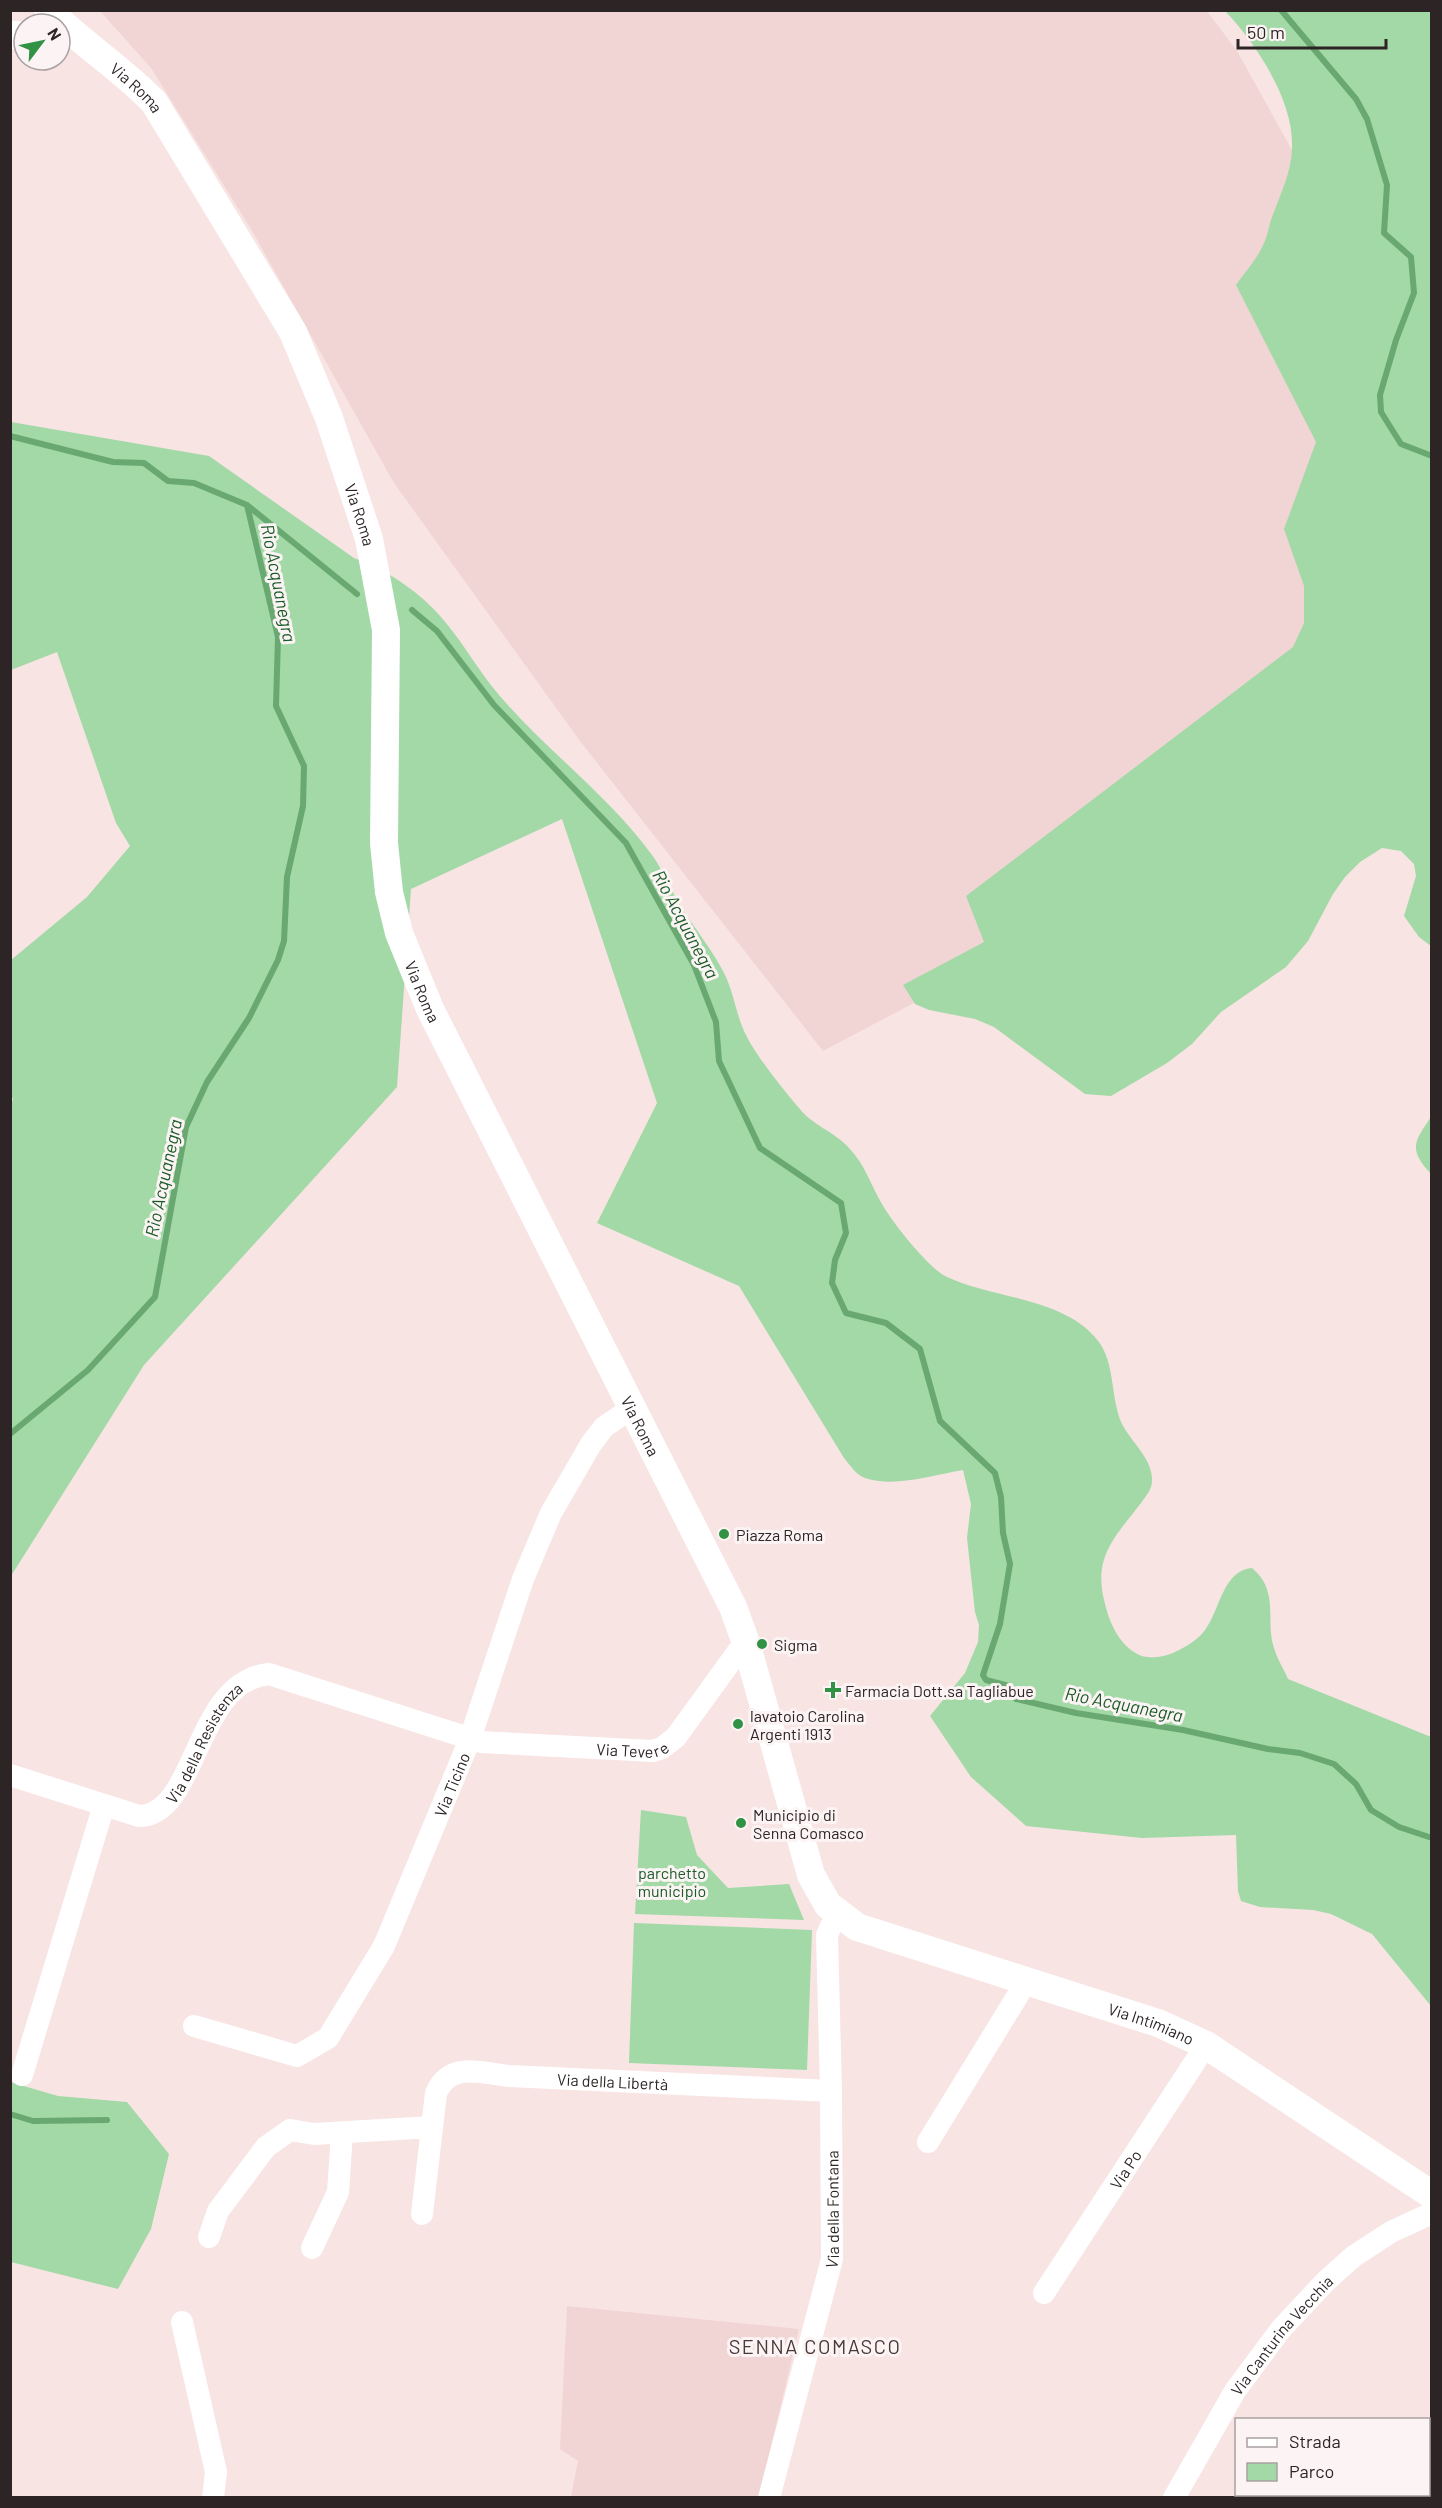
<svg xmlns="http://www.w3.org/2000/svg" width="1442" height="2508" font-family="Barlow,sans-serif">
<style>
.built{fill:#f1d5d4}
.green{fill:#a2d9a7}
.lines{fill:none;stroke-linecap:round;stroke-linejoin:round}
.stream{stroke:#69a870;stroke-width:6}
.minor{stroke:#fff;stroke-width:22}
.tertiary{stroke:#fff;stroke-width:28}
.poi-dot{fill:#319144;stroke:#fcf4f4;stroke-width:2}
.labels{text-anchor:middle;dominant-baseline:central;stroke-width:6;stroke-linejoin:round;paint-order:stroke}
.street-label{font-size:16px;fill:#2d2525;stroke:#fcf4f4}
.poi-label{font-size:16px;fill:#2d2525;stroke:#fcf4f4;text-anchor:start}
.park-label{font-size:16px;fill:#1a5c27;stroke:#fcf4f4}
.water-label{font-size:18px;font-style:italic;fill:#185b26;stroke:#fcf4f4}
.quarter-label{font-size:20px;letter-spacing:1.5px;fill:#493939;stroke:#fcf4f4}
</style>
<rect width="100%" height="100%" fill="#f8e4e3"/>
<!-- built -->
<path class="built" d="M 100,11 L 1207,11 L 1237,51 L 1354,262 L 1394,662 L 1209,847 L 823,1051 L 580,741 L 394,483 L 251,229 L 151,68 Z
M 567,2306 L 799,2329 L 759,2497 L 571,2497 L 578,2461 L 560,2449 Z"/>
<!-- green -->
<path class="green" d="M 1225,11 L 1431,11 L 1431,946 L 1419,937 L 1404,916 L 1416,876 L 1414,864 L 1401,851 L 1382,848 L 1360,862 L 1345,877 L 1333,894 L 1308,941 L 1286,967 L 1221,1012 L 1192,1044 L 1167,1063 L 1111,1096 L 1085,1094 L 994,1027 L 975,1019 L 929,1010 L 915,1004 L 903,985 L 984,942 L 966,896 L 1293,647 L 1304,623 L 1304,586 L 1284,529 L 1316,442 L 1236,285 C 1245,272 1258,258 1264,243 C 1268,235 1269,225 1272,217 C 1280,195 1292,171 1292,147 C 1294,101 1256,43 1225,11 Z
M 11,422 L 209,456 L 354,558 C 388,570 423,594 446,623 C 465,646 480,673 499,695 C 547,751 608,795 652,855 C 663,870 670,889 680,905 C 694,928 712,949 724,973 C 734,992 736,1016 746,1035 C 756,1056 783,1089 799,1108 C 812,1125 835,1132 849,1148 C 866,1166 870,1184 882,1204 C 892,1222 929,1269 947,1277 C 994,1299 1070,1298 1101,1345 C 1115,1368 1111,1400 1122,1424 C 1131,1442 1153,1459 1152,1481 C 1152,1489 1146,1496 1141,1503 C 1115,1537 1092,1557 1105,1604 C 1109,1621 1118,1642 1134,1652 C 1145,1660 1160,1658 1173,1653 C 1185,1647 1197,1641 1205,1630 C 1220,1610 1223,1570 1252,1568 C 1280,1591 1265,1621 1274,1648 C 1277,1659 1284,1669 1288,1679 L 1431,1737 L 1431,2006 L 1372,1934 L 1331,1914 L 1313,1910 L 1260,1907 L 1241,1901 L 1238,1891 L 1236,1835 L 1142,1838 L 1026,1826 L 971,1777 L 930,1716 L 965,1673 L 978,1642 L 979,1625 L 975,1612 L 967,1538 L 971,1504 L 963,1470 C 932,1475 895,1488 865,1478 C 856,1475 850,1465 844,1458 L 739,1286 L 597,1223 L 657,1103 L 562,819 L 411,889 L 397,1087 L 144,1365 L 11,1576 L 10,1103 L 13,1100 L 10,1090 L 11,960 L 87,897 L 130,846 L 116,823 L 57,652 L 11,670 Z
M 1431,1117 L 1431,1174 C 1408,1149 1414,1142 1431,1117 Z
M 641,1810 L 686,1817 L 697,1855 L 728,1888 L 789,1884 L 804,1920 L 635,1914 Z
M 634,1923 L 812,1930 L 807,2070 L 629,2063 Z
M 10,2082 L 58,2096 L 127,2102 L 169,2154 L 151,2229 L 118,2289 L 11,2262 Z"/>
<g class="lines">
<!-- stream -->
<path class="stream" d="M 1281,10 L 1356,99 L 1367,119 L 1387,185 L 1384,233 L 1411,257 L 1414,293 L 1396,340 L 1380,395 L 1381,412 L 1401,444 L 1432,456
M 10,436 L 113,462 L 144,463 L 168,481 L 194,483 L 247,505 L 357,594
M 412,610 L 437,631 L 494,705 L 626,843 L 694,965 L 716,1022 L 719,1061 L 760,1148 L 841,1203 L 846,1233 L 835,1260 L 832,1283 L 846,1313 L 886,1323 L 920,1349 L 940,1421 L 995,1473 L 1001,1497 L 1003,1533 L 1010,1564 L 1000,1624 L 983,1675 L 986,1680 L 1009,1686 L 1016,1699 L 1076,1713 L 1183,1730 L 1268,1749 L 1300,1753 L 1334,1764 L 1356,1784 L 1371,1810 L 1399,1827 L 1432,1838
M 10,1434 L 88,1370 L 155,1297 L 186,1127 L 207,1082 L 249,1018 L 278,960 L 284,941 L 287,877 L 303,806 L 304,766 L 276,706 L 278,637 L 247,505
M 10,2114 L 33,2121 L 107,2120"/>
<!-- minor -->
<g class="minor">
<path id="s1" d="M 10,1775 L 139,1816 C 198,1815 194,1681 269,1674 L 481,1742 L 653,1751 L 662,1748 L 676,1737 L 739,1650 L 747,1646"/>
<path id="s2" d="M 194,2026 L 297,2056 L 328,2038 L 384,1946 L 470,1739 L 523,1579 L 551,1513 L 591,1444 L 604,1427 L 632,1408"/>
<path d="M 22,2075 L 104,1805"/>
<path d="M 928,2142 L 1026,1982"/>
<path id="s3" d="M 422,2214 L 436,2093 C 450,2061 481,2073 509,2076 L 831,2091"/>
<path d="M 209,2237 L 218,2211 L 266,2147 L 290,2130 L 314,2134 L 432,2127"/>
<path d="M 312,2248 L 338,2192 L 342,2133"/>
<path id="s4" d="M 1044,2293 L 1206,2045"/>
<path d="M 182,2322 L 216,2472 L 213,2498"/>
<path id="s5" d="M 769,2498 L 832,2259 L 831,2091 L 827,1935 L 831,1926 L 840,1916"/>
<path id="s6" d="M 1174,2498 L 1235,2391 L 1281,2329 L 1326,2281 L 1354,2256 L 1391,2232 L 1432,2213"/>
</g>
<!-- tertiary -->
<g class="tertiary">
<path id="s7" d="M 48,10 C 81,43 121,68 154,102 L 293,332 L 329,418 L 369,539 L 386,630 L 384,843 L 389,892 L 399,933 L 430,1009 L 733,1607 L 747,1646 L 811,1875 L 828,1905 L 857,1927 L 1158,2023 L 1206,2045 L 1432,2195"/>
<path d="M 10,35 L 24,35"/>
</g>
</g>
<!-- markers -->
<g class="poi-dot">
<circle cx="724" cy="1534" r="6"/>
<circle cx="762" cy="1644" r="6"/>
<path d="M830 1681h6v6h6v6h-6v6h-6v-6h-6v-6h6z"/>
<circle cx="738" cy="1724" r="6"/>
<circle cx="741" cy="1823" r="6"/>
</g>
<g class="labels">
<!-- street labels -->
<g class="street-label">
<text stroke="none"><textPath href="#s7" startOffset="118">Via Roma</textPath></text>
<text stroke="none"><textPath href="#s7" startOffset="604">Via Roma</textPath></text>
<text stroke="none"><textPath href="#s7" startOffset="1090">Via Roma</textPath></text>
<text stroke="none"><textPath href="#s7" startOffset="1576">Via Roma</textPath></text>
<text stroke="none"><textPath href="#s1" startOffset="238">Via della Resistenza</textPath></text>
<text stroke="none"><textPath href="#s1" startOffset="712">Via Tevere</textPath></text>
<text stroke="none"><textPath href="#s2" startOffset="426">Via Ticino</textPath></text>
<text stroke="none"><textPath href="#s7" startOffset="2439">Via Intimiano</textPath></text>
<text stroke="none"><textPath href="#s3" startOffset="308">Via della Libertà</textPath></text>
<text stroke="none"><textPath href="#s4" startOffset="148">Via Po</textPath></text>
<text stroke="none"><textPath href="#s5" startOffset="297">Via della Fontana</textPath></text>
<text stroke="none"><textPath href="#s6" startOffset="196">Via Canturina Vecchia</textPath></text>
</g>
<!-- poi labels -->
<g class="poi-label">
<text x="736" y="1534">Piazza Roma</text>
<text x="774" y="1644">Sigma</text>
<text x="845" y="1690">Farmacia Dott.sa Tagliabue</text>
<text x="750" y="1715">lavatoio Carolina<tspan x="750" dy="18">Argenti 1913</tspan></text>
<text x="753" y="1814">Municipio di<tspan x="753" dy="18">Senna Comasco</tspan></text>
</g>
<!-- park labels -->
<g class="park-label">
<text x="672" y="1872">parchetto<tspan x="672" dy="18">municipio</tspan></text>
</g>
<!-- water labels -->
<g class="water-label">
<text transform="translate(279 583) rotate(79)">Rio Acquanegra</text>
<text transform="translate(686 924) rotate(62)">Rio Acquanegra</text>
<text transform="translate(163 1178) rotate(-78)">Rio Acquanegra</text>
<text transform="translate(1124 1704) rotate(11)">Rio Acquanegra</text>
</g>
<!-- quarter labels -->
<g class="quarter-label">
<text x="815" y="2346">SENNA COMASCO</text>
</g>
</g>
<!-- border -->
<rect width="1442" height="2508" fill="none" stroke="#2d2525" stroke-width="24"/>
<!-- legend -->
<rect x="1235" y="2418" width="195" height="78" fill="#fcf4f4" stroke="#a9a1a1" stroke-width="1.5"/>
<rect x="1247" y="2438" width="30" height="9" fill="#ffffff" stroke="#a9a1a1" stroke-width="1.5"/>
<text x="1289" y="2448" font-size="18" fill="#2d2525">Strada</text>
<rect x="1247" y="2463" width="30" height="18" fill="#a2d9a7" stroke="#a9a1a1" stroke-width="1.5"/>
<text x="1289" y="2478" font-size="18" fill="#2d2525">Parco</text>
<!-- north arrow -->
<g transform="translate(42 42) rotate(58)"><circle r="28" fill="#fcf4f4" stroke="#a9a1a1" stroke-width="1.5"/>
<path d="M0-4.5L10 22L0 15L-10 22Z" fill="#319144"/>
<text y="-9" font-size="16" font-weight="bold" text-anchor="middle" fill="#2d2525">N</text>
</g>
<!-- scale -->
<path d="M1238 39v9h148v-9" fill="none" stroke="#2d2525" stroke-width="3"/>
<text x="1247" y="39" font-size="18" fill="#2d2525" stroke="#fcf4f4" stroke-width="4.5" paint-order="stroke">50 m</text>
</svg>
